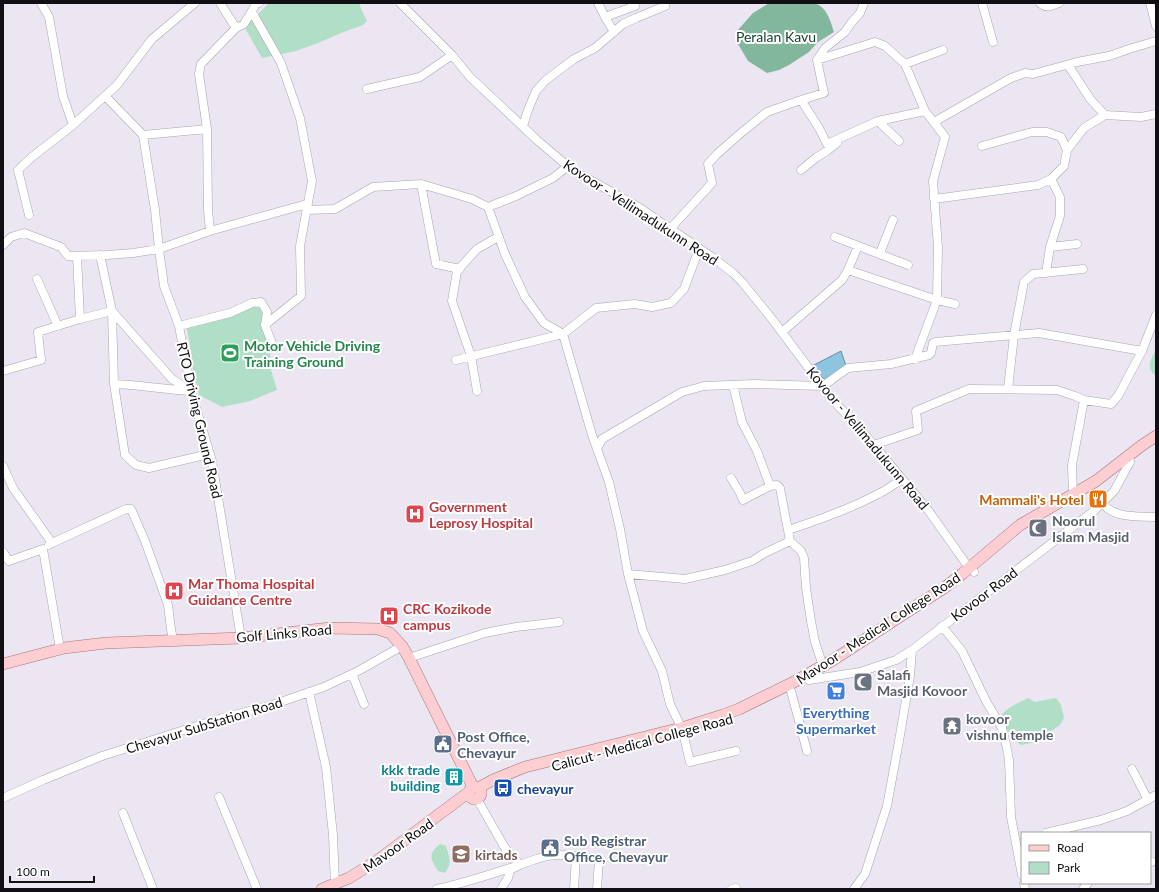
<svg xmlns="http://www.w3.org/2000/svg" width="1159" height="892" font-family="Lato,sans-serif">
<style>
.green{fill:#b0dec6}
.forest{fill:#83b79d}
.water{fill:#8dc4de;stroke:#688ea1}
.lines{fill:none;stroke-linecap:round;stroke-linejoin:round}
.minor-casing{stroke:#a9a4af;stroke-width:9}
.major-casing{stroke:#a8757b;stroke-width:12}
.minor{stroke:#fff;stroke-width:8}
.major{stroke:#fccdd1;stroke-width:11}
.labels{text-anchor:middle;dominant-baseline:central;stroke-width:4;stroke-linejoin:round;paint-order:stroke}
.park-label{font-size:14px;fill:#17422f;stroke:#fff}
.street-label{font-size:14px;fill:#110f13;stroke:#fff}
.leisure-label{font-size:14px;font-weight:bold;fill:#27864d;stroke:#fff;text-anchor:start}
.food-label{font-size:14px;font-weight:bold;fill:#c56008;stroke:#fff;text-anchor:end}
.health-label{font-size:14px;font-weight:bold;fill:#be3a42;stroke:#fff;text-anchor:start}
.worship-label{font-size:14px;font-weight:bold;fill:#5b616d;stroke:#fff;text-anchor:start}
.shop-label{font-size:14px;font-weight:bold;fill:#366cbe;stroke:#fff}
.service-label{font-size:14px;font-weight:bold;fill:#4e5e75;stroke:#fff;text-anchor:start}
.culture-label{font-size:14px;font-weight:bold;fill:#0d838f;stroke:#fff;text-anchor:end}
.transit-label{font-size:14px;font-weight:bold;fill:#164399;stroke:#fff;text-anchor:start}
.education-label{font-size:14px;font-weight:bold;fill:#785e54;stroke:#fff;text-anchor:start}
</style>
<rect width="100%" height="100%" fill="#ebe6f2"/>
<!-- green -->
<path class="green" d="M 269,3 L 359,3 L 362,11 L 367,21 L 363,25 L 341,33 L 318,43 L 296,51 L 262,58 L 246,30 L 244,24 L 256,16 Z
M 259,303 L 269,338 L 271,370 L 277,390 L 250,401 L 222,407 L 199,395 L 192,366 L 189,340 L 186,325 Z
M 1156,349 L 1156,376 C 1145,368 1151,360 1156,349 Z
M 1028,698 L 1035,702 L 1056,698 L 1061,705 L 1064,718 L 1060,725 L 1035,742 L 1021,745 L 1011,738 L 1000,716 C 1008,707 1018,703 1028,698 Z
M 440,844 L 446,846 C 449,857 453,862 445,873 L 438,871 C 430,858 428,854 440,844 Z"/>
<!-- forest -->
<path class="forest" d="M 769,3 L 813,3 C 827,6 830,20 834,32 L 818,42 L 809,52 L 789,65 L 779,70 L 767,73 L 748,61 L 738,44 L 737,31 L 753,13 Z"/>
<!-- water -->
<path class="water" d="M 841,351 L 847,369 L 828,384 L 812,366 Z"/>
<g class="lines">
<!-- minor casing -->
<g class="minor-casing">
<path id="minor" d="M 41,3 L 49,17 L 63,96 L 73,125
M 220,3 L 236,28 L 244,24 L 256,4 L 259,3
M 400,3 L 452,55 L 470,77 L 537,140 L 571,169 L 640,208 L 712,257 L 733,273 L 742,282 L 772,319 L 832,399 L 874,445 L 928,510 L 967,565 L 974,572
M 598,3 L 605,17
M 982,3 L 993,42
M 1040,3 C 1046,9 1052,6 1059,3
M 1150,3 L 1156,26
M 252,12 L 281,63 L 300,118 L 312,181 L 300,246 L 301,296 L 265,325
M 614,32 L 605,17 L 635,6
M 817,60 L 875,42 L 885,46 L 905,64 L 925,111 L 936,125 L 945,137 L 933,181 L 938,247 L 937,300 L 915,359
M 905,64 L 943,50
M 1068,65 L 1091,100 L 1105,115
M 367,89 L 420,77 L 452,55
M 105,96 L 143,135
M 801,100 L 819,128 L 827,144 L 878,121 L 899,141
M 878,121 L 925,111
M 934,122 L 1011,78 L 1025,73 L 1033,74 L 1077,62 L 1109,56 L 1129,49 L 1156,41
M 523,126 L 528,110 L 536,91 L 546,80 L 574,59 L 595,48 L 623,24 L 636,18 L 665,6
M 207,129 L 143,135 L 155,210 L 159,249 L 164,286 L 179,326 L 191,391 L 212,461 L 241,638
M 1067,150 L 1084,128 L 1105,115 L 1141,117 L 1156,114
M 801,170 L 817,157 L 827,151 L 837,143
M 421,184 L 436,264 L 460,269
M 934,199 L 1038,185 L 1051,179 L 1064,166 L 1067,150 L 1061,137 L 1047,132 L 1032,132 L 982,146
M 488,207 L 516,196 L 553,178 L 568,166
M 307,210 L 335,209 L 373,187 L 421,184 L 472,199 L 488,207 L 505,254 L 525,297 L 544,323 L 563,334 L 596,308 L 635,304 L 652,307 L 671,303 L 684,289 L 699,249
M 29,215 L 18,170 L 32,157 L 73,125 L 117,85 L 152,39 L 195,3
M 670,229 L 712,183 L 708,164 L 717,154 L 741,133 L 767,112 L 801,100 L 824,93 L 817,60 L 825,48 L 845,32 L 851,23 L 860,13 L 864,3
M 210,231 L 208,210 L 207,129 L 199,74 L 201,64 L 236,28
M 835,237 L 908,265
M 3,245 L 11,237 L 24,233 L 61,247 L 68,256 L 107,255 L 133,253 L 159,249 L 210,231 L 307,204
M 1050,247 L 1077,244
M 880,253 L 893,220
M 100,255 L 112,311 L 172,379 L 191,391
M 77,256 L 80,319 L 112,311 L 114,384 L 125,455 L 136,465 L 149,468 L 209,454
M 848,270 L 937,300 L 955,304
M 1046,273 L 1050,247 L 1060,216 L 1060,197 L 1051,179
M 37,279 L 58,326
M 179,326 L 230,313 L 252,303 L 261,302 L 267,312 L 265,325 L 273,346
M 782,332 L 842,280 L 848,270 L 858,246
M 456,360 L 563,334 L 592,435 L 609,482 L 620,529 L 628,574 L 643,631 L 662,671 L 670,704 L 681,727
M 3,371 L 41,360 L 38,332 L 80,319
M 114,384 C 139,385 164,389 189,391
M 733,385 L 742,422 L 757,451 L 770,486
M 1008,389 L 1014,335 L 1024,282 L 1033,274 L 1083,269
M 477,391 L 471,356 L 452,301 L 457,271 L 477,249 L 498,237
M 1084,400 L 1111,404 L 1118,396 L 1142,351 L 1156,315
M 874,445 L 918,430 L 916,411 L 969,389 L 1057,390 L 1075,396 L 1084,400 L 1072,465 L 1073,495
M 597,449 L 602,439 L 682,392 L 704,386 L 754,384 L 823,386 L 848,368 L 891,364 L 929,355 L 931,353 L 933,343 L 935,342 L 1039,333 L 1142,351
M 3,466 L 13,488 L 52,543 L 49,545
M 731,478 L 740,493 L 743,500 L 770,486 L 777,485 L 780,488 L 790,541 L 801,551 L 804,558 L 806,588 L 811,621 L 815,642 L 823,666
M 1102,503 C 1115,519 1137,516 1156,517
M 788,530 C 819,520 850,509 878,494 C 887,490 894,484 902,479
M 52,543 L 126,509 L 131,509 L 145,541 L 168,605 L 171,629 L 173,640
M 3,552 L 9,561 L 43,549 L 60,649
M 628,574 L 685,579 L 725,570 L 752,561 L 763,554 L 790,541
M 942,626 L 962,651 L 986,701 L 1002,728 L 1006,744 L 1009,760 L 1011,817 L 1022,875
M 409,658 L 485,633 L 516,627 L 559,622
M 352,674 L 364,704
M 809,680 L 860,672 L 896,660 L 912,650 L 1095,510 L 1114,491 L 1130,462 L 1129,455
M 791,691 L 807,751
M 309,692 L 326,767 L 333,835 L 335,884
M 683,733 L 690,762 L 736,751
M 1132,769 L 1148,800
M 219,797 L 257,889
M 3,798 L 43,780 L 102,756 L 222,718 L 269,706 L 324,687 L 360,670 L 402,646
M 477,799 L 505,848 L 520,865 L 510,870 L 508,878 L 501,889
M 123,813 L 153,889
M 1046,833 L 1101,820 L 1127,811 L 1156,795
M 1150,863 L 1152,862
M 1024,883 L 1025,889
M 437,889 C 464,883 492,874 519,865 C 532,861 543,855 557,855 C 571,855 586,857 599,860 L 597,889
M 574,889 L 576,856
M 732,889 L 736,888
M 854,889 L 865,874 L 887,806 L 899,741 L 910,676 L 912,650
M 1083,889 L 1088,883"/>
</g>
<!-- major casing -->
<g class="major-casing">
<path id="major" d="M 3,664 L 64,648 L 106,643 L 241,638 L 330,628 L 378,629 L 390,633 L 402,646 L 409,658 L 473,787
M469 793a6 6 0 1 1 12 0a6 6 0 1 1-12 0Z
M 478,788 L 493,780 L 525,767 L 685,727 L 723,715 L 739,709 L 792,683 L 833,660 L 944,588 L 962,574 L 1020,525 L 1096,481 L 1141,446 L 1156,436
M 322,889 L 349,878 L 378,860 L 469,792"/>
</g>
<!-- minor -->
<use href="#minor" class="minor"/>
<!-- major -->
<use href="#major" class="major"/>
</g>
<!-- icons -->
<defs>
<g id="stadium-square" transform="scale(1)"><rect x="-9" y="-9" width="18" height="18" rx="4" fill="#2e9e5b" stroke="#fff"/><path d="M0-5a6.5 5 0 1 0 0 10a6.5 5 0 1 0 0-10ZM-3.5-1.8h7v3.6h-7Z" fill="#fff"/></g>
<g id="restaurant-square" transform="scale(1)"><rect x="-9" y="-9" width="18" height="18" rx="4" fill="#e8710a" stroke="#fff"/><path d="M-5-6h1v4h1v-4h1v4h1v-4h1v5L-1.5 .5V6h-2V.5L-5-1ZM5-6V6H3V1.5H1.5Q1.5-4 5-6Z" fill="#fff"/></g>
<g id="hospital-square" transform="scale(1)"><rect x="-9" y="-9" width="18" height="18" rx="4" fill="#e0444e" stroke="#fff"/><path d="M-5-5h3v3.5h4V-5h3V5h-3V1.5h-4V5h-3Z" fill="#fff"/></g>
<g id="mosque-square" transform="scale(1)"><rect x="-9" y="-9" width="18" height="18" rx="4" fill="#6b7280" stroke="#fff"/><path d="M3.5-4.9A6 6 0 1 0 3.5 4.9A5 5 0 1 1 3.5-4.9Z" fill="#fff"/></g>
<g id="supermarket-square" transform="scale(1)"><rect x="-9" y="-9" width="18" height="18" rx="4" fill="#3f7fe0" stroke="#fff"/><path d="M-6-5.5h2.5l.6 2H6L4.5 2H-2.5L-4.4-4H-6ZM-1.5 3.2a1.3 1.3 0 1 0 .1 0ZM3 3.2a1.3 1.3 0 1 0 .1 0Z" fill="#fff"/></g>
<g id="temple-square" transform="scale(1)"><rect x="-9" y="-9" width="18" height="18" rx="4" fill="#6b7280" stroke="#fff"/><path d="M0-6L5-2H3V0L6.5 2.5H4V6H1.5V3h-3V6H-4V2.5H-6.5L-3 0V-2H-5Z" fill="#fff"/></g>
<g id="civic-square" transform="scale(1)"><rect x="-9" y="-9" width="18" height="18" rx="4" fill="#5c6f8a" stroke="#fff"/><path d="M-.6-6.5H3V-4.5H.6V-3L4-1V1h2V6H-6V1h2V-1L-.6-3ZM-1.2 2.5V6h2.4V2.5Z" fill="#fff"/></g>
<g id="building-square" transform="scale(1)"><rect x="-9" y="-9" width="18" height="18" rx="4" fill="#0f9aa8" stroke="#fff"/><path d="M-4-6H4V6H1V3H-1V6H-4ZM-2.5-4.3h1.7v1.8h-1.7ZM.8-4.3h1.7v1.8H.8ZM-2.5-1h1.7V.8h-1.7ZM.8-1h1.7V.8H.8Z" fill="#fff"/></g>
<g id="bus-square" transform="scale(1)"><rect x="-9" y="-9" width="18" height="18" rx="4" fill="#1a4fb4" stroke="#fff"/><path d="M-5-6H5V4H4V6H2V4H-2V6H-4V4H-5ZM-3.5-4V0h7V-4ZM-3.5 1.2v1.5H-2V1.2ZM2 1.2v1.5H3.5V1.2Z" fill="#fff"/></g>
<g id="school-square" transform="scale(1)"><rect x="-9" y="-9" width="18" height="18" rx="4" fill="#8d6e63" stroke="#fff"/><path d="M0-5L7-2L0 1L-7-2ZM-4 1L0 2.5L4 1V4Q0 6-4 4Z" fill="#fff"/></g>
</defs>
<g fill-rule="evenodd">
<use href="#stadium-square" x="230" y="353"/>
<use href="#restaurant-square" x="1098" y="499"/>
<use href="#hospital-square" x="415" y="514"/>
<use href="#mosque-square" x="1038" y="528"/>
<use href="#hospital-square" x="174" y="591"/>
<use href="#hospital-square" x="389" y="616"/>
<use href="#mosque-square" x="863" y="682"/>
<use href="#supermarket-square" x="836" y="691"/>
<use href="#temple-square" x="952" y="726"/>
<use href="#civic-square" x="443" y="744"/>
<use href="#building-square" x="454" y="777"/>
<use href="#bus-square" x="503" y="788"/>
<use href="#civic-square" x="550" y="848"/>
<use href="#school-square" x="461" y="854"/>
</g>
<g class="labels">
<!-- park labels -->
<g class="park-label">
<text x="776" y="36">Peralan Kavu</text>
</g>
<!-- street labels -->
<g class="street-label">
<text transform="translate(641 212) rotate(33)">Kovoor - Vellimadukunn Road</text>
<text transform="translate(200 420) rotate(77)">RTO Driving Ground Road</text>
<text transform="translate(868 438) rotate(50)">Kovoor - Vellimadukunn Road</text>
<text transform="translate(984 594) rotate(-37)">Kovoor Road</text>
<text transform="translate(878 628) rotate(-33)">Mavoor - Medical College Road</text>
<text transform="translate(284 633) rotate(-5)">Golf Links Road</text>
<text transform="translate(204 725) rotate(-17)">Chevayur SubStation Road</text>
<text transform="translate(642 742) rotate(-15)">Calicut - Medical College Road</text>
<text transform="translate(398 845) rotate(-35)">Mavoor Road</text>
</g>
<!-- leisure labels -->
<g class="leisure-label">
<text x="244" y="345">Motor Vehicle Driving<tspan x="244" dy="16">Training Ground</tspan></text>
</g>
<!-- food labels -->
<g class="food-label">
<text x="1084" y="499">Mammali's Hotel</text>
</g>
<!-- health labels -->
<g class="health-label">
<text x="429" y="506">Government<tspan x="429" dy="16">Leprosy Hospital</tspan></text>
<text x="188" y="583">Mar Thoma Hospital<tspan x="188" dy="16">Guidance Centre</tspan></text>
<text x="403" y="608">CRC Kozikode<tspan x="403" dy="16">campus</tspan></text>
</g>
<!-- worship labels -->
<g class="worship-label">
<text x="1052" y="520">Noorul<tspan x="1052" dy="16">Islam Masjid</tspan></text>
<text x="877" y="674">Salafi<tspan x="877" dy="16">Masjid Kovoor</tspan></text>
<text x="966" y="718">kovoor<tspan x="966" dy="16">vishnu temple</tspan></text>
</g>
<!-- shop labels -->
<g class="shop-label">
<text x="836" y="712">Everything<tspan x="836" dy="16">Supermarket</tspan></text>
</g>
<!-- service labels -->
<g class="service-label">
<text x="457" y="736">Post Office,<tspan x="457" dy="16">Chevayur</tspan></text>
<text x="564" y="840">Sub Registrar<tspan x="564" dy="16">Office, Chevayur</tspan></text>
</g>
<!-- culture labels -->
<g class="culture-label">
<text x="440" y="769">kkk trade<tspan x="440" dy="16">building</tspan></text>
</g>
<!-- transit labels -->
<g class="transit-label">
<text x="517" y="788">chevayur</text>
</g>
<!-- education labels -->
<g class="education-label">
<text x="475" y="854">kirtads</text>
</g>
</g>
<!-- border -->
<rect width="1159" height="892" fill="none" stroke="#110f13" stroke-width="8"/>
<!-- legend -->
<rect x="1021" y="832" width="130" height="52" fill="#ffffff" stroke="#a09fa1"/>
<rect x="1029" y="845" width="20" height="6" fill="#fccdd1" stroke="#a09fa1"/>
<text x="1057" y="852" font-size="12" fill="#110f13">Road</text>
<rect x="1029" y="862" width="20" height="12" fill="#b0dec6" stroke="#a09fa1"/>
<text x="1057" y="872" font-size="12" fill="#110f13">Park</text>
<!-- scale -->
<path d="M10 876v6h84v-6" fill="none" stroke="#110f13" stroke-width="2"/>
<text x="16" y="876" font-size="12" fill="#110f13" stroke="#ffffff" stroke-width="3" paint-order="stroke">100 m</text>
</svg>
